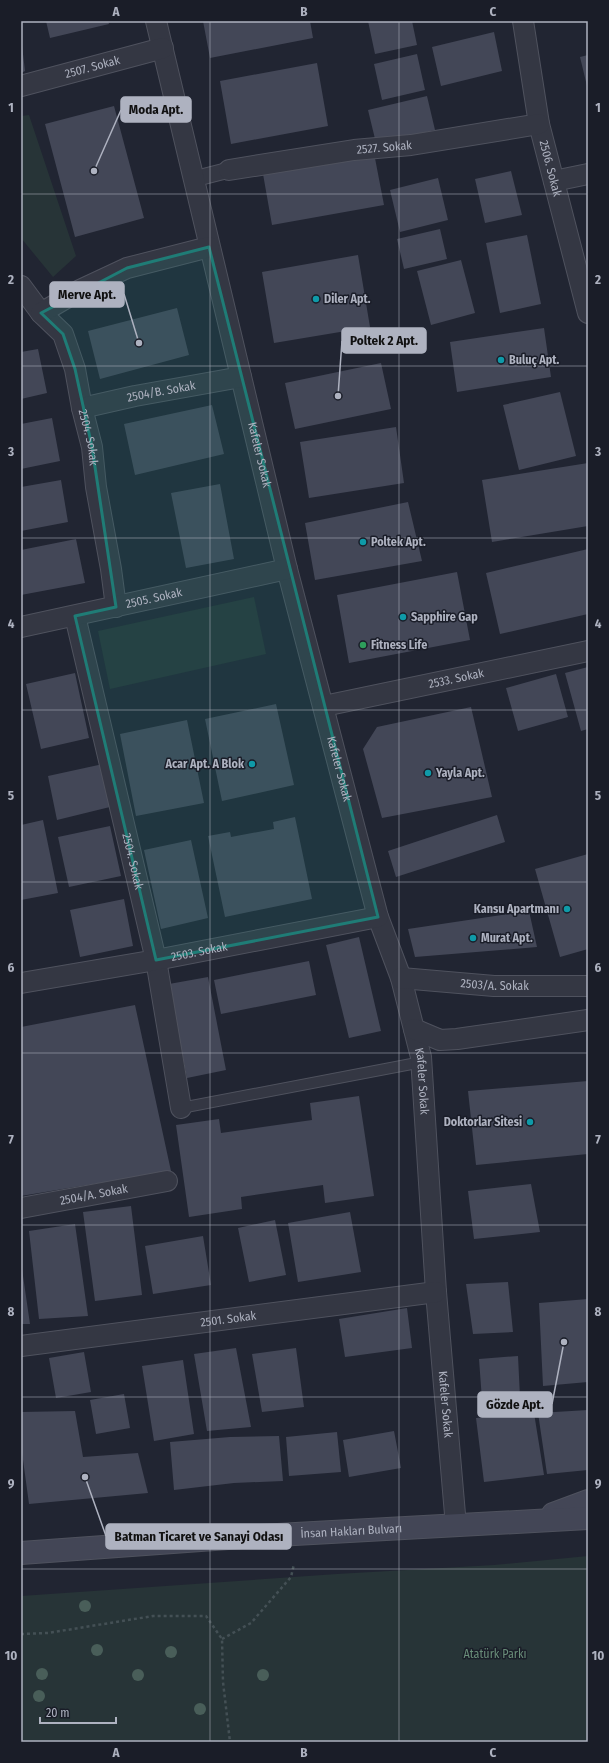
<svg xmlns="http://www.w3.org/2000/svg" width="609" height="1763" font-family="'Fira Sans Condensed',sans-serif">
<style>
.green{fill:#273437}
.building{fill:#434757}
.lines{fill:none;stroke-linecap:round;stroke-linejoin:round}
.service-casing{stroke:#4f525e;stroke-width:12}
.pedestrian-casing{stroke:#4f525e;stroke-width:17}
.minor-casing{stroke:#4f525e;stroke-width:22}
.secondary-casing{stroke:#4f525e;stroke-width:24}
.path{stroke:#445055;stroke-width:2.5;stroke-dasharray:3 3;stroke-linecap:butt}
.service{stroke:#343743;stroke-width:10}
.pedestrian{stroke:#343743;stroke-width:15}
.minor{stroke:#343743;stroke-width:20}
.secondary{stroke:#434656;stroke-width:22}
.tree{fill:#495e59}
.marked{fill:#1f7c76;fill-opacity:0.2;stroke:#1f7c76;stroke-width:3;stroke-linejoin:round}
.grid{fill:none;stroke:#aeb2c0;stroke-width:1;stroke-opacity:0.55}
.culture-dot{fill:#0f9aa8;stroke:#1a1d28;stroke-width:1.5}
.leisure-dot{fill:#2e9e5b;stroke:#1a1d28;stroke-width:1.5}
.labels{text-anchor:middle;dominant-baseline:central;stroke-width:3;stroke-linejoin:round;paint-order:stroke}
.street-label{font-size:12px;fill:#aeb2c0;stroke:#1a1d28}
.poi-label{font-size:12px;font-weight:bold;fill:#aeb2c0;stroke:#1a1d28;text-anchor:start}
.park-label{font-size:12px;fill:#698d79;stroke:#1a1d28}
.leader{fill:none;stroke:#aeb2c0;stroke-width:1.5}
.callout-dot{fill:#aeb2c0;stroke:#1a1d28;stroke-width:1.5}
.callout{fill:#aeb2c0;stroke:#aeb2c0;stroke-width:1.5}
.callout-label{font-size:13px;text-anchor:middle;font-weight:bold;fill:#111}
.neatline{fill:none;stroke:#aeb2c0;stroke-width:1.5}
.grid-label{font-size:13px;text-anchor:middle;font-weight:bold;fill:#aeb2c0}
</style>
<rect width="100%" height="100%" fill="#212532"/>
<!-- green -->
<path class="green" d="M 29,115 L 76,256 L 53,277 L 21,238 L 21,116 Z
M 254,597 L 266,654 L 110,689 L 98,631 Z
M 588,1556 L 588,1742 L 21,1742 L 21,1596 L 337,1574 L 494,1565 Z"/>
<!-- building -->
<path class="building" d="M 46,21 L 108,21 L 109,24 L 50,38 Z
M 203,21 L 310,21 L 313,38 L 210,58 Z
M 368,21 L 412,21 L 417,45 L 375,54 Z
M 494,32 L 502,71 L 441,86 L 432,47 Z
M 21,37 L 25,71 L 21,73 Z
M 417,54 L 425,90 L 382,100 L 374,64 Z
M 588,55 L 588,86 L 587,86 L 580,57 Z
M 317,63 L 328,126 L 231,144 L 220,81 Z
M 427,96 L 435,130 L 376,143 L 368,110 Z
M 114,106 L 144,218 L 75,237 L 45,124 Z
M 374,153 L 384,205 L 272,225 L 263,174 Z
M 511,171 L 522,215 L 485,223 L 475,179 Z
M 438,178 L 448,220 L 400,232 L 390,190 Z
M 440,229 L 447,259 L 404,269 L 397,239 Z
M 527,235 L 541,304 L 500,313 L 486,243 Z
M 358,255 L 370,327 L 274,343 L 262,272 Z
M 461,260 L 475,313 L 431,325 L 417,271 Z
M 177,308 L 189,355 L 100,379 L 88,331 Z
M 544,328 L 551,377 L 457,392 L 450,342 Z
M 38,349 L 47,393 L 21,399 L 21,352 Z
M 381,363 L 391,409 L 295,429 L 285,383 Z
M 560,392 L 576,456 L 519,470 L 503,405 Z
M 212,405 L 224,454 L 135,475 L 124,424 Z
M 52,418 L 60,461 L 21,469 L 21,424 Z
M 396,427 L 404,483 L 309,498 L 300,442 Z
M 588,463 L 588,526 L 492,542 L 482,480 Z
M 61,480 L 68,522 L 21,531 L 21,487 Z
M 220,484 L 234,559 L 186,568 L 171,493 Z
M 408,502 L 422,561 L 315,580 L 305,523 Z
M 76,539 L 85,583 L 21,595 L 21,550 Z
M 588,549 L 588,614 L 500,634 L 486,573 Z
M 457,572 L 470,640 L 349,663 L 337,595 Z
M 588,667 L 588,729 L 581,731 L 565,673 Z
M 75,673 L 89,738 L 41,749 L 26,684 Z
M 556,674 L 568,717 L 518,731 L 506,688 Z
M 276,704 L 294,785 L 222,801 L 205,719 Z
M 471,707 L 492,797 L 382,818 L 363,749 L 377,727 Z
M 187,720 L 204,803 L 136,816 L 120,734 Z
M 103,764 L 114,806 L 57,820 L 48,776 Z
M 497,815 L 505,842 L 396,877 L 388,851 Z
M 295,817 L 312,899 L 225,917 L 208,836 L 230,832 L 231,837 L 274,829 L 273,822 Z
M 43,820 L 58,893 L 21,900 L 21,825 Z
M 110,826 L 121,876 L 69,887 L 58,837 Z
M 191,840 L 208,918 L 161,929 L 144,850 Z
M 588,854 L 588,949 L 560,957 L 535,869 Z
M 124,899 L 133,946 L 80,957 L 70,910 Z
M 529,911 L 537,947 L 415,957 L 408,929 Z
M 359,937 L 381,1031 L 349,1038 L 326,945 Z
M 309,961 L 316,995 L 221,1014 L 214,980 Z
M 208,977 L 226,1070 L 187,1078 L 169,984 Z
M 135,1005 L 171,1171 L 21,1196 L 21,1027 Z
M 588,1081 L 588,1154 L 476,1165 L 468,1091 Z
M 359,1096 L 374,1196 L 325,1203 L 323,1185 L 241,1197 L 242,1209 L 189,1217 L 176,1125 L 219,1119 L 221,1133 L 312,1120 L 310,1103 Z
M 531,1184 L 540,1232 L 474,1239 L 468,1191 Z
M 131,1206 L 142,1295 L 95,1301 L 83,1212 Z
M 350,1212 L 361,1272 L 298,1282 L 288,1223 Z
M 275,1220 L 286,1275 L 249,1282 L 238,1228 Z
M 75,1224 L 88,1316 L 39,1319 L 29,1231 Z
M 203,1236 L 211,1285 L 153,1294 L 145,1246 Z
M 21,1269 L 22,1269 L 30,1324 L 21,1324 Z
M 508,1282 L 513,1332 L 473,1334 L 466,1284 Z
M 588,1299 L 588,1382 L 543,1386 L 539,1303 Z
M 407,1308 L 412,1348 L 345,1357 L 339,1319 Z
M 236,1348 L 251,1427 L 207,1431 L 194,1354 Z
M 296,1348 L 304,1407 L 262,1412 L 252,1354 Z
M 84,1352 L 91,1392 L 56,1398 L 49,1358 Z
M 518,1356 L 520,1397 L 482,1400 L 479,1359 Z
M 183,1360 L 194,1434 L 154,1441 L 142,1366 Z
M 124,1394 L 130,1428 L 96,1434 L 90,1400 Z
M 588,1410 L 588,1470 L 547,1474 L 538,1413 Z
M 75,1411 L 83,1457 L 138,1453 L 148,1493 L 29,1504 L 21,1445 L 21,1412 Z
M 534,1413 L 544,1475 L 484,1482 L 476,1418 Z
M 394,1431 L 401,1468 L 349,1477 L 343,1440 Z
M 337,1432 L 341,1472 L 289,1476 L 286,1437 Z
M 279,1436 L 283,1481 L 234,1483 L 174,1490 L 170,1442 L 230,1437 Z"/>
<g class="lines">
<!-- service casing -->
<g class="service-casing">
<path id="service" d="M 181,1108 L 422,1062"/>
</g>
<!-- pedestrian casing -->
<g class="pedestrian-casing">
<path id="pedestrian" d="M 194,179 L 229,170"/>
</g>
<!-- minor casing -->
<g class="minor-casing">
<g id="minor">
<path id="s1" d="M 156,21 L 287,569 L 378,917 L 401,978 L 421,1057 L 436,1292 L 456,1526"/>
<path id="s2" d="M 523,21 L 539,124 L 588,313"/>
<path id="s3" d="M 21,86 L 163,48"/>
<path id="s4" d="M 229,170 L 354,150 L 411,145 L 539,124"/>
<path d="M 554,181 L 588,174"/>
<path id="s5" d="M 21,286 L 41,313 L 63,334 L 75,369 L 82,408 L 92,447 L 96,487 L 111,569 L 116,607"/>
<path d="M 41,313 L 80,290 L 127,268 L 209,247"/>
<path id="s6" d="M 82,408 L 135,396 L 241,377"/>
<path id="s7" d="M 75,616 L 156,960 L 181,1108"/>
<path id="s8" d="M 21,627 L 287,569"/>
<path id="s9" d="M 324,706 L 588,651"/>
<path id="s10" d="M 401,978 L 494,986 L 588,986"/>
<path id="s11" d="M 21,983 L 156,960 L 378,917"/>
<path d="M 414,1029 L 440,1040 L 457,1039 L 588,1020"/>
<path id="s12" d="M 21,1208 L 167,1181"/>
<path id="s13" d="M 21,1346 L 436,1292"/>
</g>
</g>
<!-- secondary casing -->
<g class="secondary-casing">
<g id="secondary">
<path d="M 553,1514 L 588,1501"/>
<path id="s14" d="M 21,1553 L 242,1537 L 588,1518"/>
</g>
</g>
<!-- path -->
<path class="path" d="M 21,1634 L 48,1633 L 153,1616 L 206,1616 L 222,1639 L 223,1682 L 230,1742
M 222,1639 L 251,1623 L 291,1577 L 294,1564"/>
<!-- service -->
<use href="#service" class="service"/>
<!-- pedestrian -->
<use href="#pedestrian" class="pedestrian"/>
<!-- minor -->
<use href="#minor" class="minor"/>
<!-- secondary -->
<use href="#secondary" class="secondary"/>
</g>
<!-- trees -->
<g class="tree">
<circle cx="85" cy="1606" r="6"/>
<circle cx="97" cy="1650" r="6"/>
<circle cx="171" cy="1652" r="6"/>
<circle cx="42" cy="1674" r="6"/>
<circle cx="138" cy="1675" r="6"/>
<circle cx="263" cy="1675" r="6"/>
<circle cx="39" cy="1696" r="6"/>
<circle cx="200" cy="1709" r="6"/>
</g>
<!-- marked area -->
<path class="marked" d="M 209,247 L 378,917 L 156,960 L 75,616 L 116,607 L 92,447 L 75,369 L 63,334 L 41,313 L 127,268 Z"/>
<!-- grid -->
<path class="grid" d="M 210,21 L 210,1742M 399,21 L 399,1742M 21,194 L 588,194M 21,366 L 588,366M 21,538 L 588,538M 21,710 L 588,710M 21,882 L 588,882M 21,1053 L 588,1053M 21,1225 L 588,1225M 21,1397 L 588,1397M 21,1569 L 588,1569"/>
<!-- markers -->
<g class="culture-dot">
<circle cx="316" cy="299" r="4"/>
<circle cx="501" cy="360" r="4"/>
<circle cx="363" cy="542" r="4"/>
<circle cx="403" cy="617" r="4"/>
<circle cx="252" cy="764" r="4"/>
<circle cx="428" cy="773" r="4"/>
<circle cx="567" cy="909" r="4"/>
<circle cx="473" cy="938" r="4"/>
<circle cx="530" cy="1122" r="4"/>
</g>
<circle class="leisure-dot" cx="363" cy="645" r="4"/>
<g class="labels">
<!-- street labels -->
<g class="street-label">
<text stroke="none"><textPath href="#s3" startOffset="74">2507. Sokak</textPath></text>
<text stroke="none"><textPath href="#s4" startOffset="157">2527. Sokak</textPath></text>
<text stroke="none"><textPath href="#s2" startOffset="150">2506. Sokak</textPath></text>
<text stroke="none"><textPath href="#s6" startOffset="81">2504/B. Sokak</textPath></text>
<text stroke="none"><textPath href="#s5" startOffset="171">2504. Sokak</textPath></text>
<text stroke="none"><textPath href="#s1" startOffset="446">Kafeler Sokak</textPath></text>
<text stroke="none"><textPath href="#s8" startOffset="136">2505. Sokak</textPath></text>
<text stroke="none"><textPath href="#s9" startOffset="135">2533. Sokak</textPath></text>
<text stroke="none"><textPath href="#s1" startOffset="770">Kafeler Sokak</textPath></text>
<text stroke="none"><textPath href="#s7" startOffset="252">2504. Sokak</textPath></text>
<text stroke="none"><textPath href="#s11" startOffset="181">2503. Sokak</textPath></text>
<text stroke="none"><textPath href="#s10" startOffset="94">2503/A. Sokak</textPath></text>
<text stroke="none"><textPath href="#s1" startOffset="1094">Kafeler Sokak</textPath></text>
<text stroke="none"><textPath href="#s12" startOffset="74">2504/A. Sokak</textPath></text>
<text stroke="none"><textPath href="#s13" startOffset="209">2501. Sokak</textPath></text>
<text stroke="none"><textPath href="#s1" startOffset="1418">Kafeler Sokak</textPath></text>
<text stroke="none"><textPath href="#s14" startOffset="331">İnsan Hakları Bulvarı</textPath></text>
</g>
<!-- poi labels -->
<g class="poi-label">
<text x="324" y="299">Diler Apt.</text>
<text x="509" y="360">Buluç Apt.</text>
<text x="371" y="542">Poltek Apt.</text>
<text x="411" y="617">Sapphire Gap</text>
<text x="371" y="645">Fitness Life</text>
<text x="244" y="764" text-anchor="end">Acar Apt. A Blok</text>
<text x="436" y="773">Yayla Apt.</text>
<text x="559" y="909" text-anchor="end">Kansu Apartmanı</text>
<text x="481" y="938">Murat Apt.</text>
<text x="522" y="1122" text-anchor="end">Doktorlar Sitesi</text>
</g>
<!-- park labels -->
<g class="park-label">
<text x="495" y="1654">Atatürk Parkı</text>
</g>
</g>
<!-- callouts -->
<path class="leader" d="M94 171L121 110M139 343L124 294M338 396L342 341M564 1342L552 1404M85 1477L106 1536"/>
<g class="callout-dot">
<circle cx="94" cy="171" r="4"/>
<circle cx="139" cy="343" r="4"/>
<circle cx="338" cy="396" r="4"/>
<circle cx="564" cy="1342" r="4"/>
<circle cx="85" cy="1477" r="4"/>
</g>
<g class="callout">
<rect x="121" y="97" width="70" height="25" rx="4"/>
<rect x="50" y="282" width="74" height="25" rx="4"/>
<rect x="342" y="328" width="84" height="25" rx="4"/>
<rect x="478" y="1392" width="74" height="25" rx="4"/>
<rect x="106" y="1524" width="185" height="25" rx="4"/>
</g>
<g class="callout-label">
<text x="156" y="114">Moda Apt.</text>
<text x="87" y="299">Merve Apt.</text>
<text x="384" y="345">Poltek 2 Apt.</text>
<text x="515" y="1409">Gözde Apt.</text>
<text x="199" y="1541">Batman Ticaret ve Sanayi Odası</text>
</g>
<!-- border -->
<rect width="609" height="1763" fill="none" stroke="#1a1d28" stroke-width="44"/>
<!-- scale -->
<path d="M40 1717v6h76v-6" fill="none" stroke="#aeb2c0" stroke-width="2"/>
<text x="46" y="1717" font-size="12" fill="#aeb2c0" stroke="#1a1d28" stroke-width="3" paint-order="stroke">20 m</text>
<rect x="22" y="22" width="565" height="1719" class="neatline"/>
<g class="grid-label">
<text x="116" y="16">A</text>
<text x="304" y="16">B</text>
<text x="493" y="16">C</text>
<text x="11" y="112">1</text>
<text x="598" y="112">1</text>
<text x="11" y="284">2</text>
<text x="598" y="284">2</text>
<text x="11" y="456">3</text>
<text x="598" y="456">3</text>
<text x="11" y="628">4</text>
<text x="598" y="628">4</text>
<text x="11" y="800">5</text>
<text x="598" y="800">5</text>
<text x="11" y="972">6</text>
<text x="598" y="972">6</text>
<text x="11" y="1144">7</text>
<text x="598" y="1144">7</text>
<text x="11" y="1316">8</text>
<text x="598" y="1316">8</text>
<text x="11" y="1488">9</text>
<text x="598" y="1488">9</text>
<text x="11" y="1660">10</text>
<text x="598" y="1660">10</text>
<text x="116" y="1757">A</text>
<text x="304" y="1757">B</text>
<text x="493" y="1757">C</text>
</g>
</svg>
